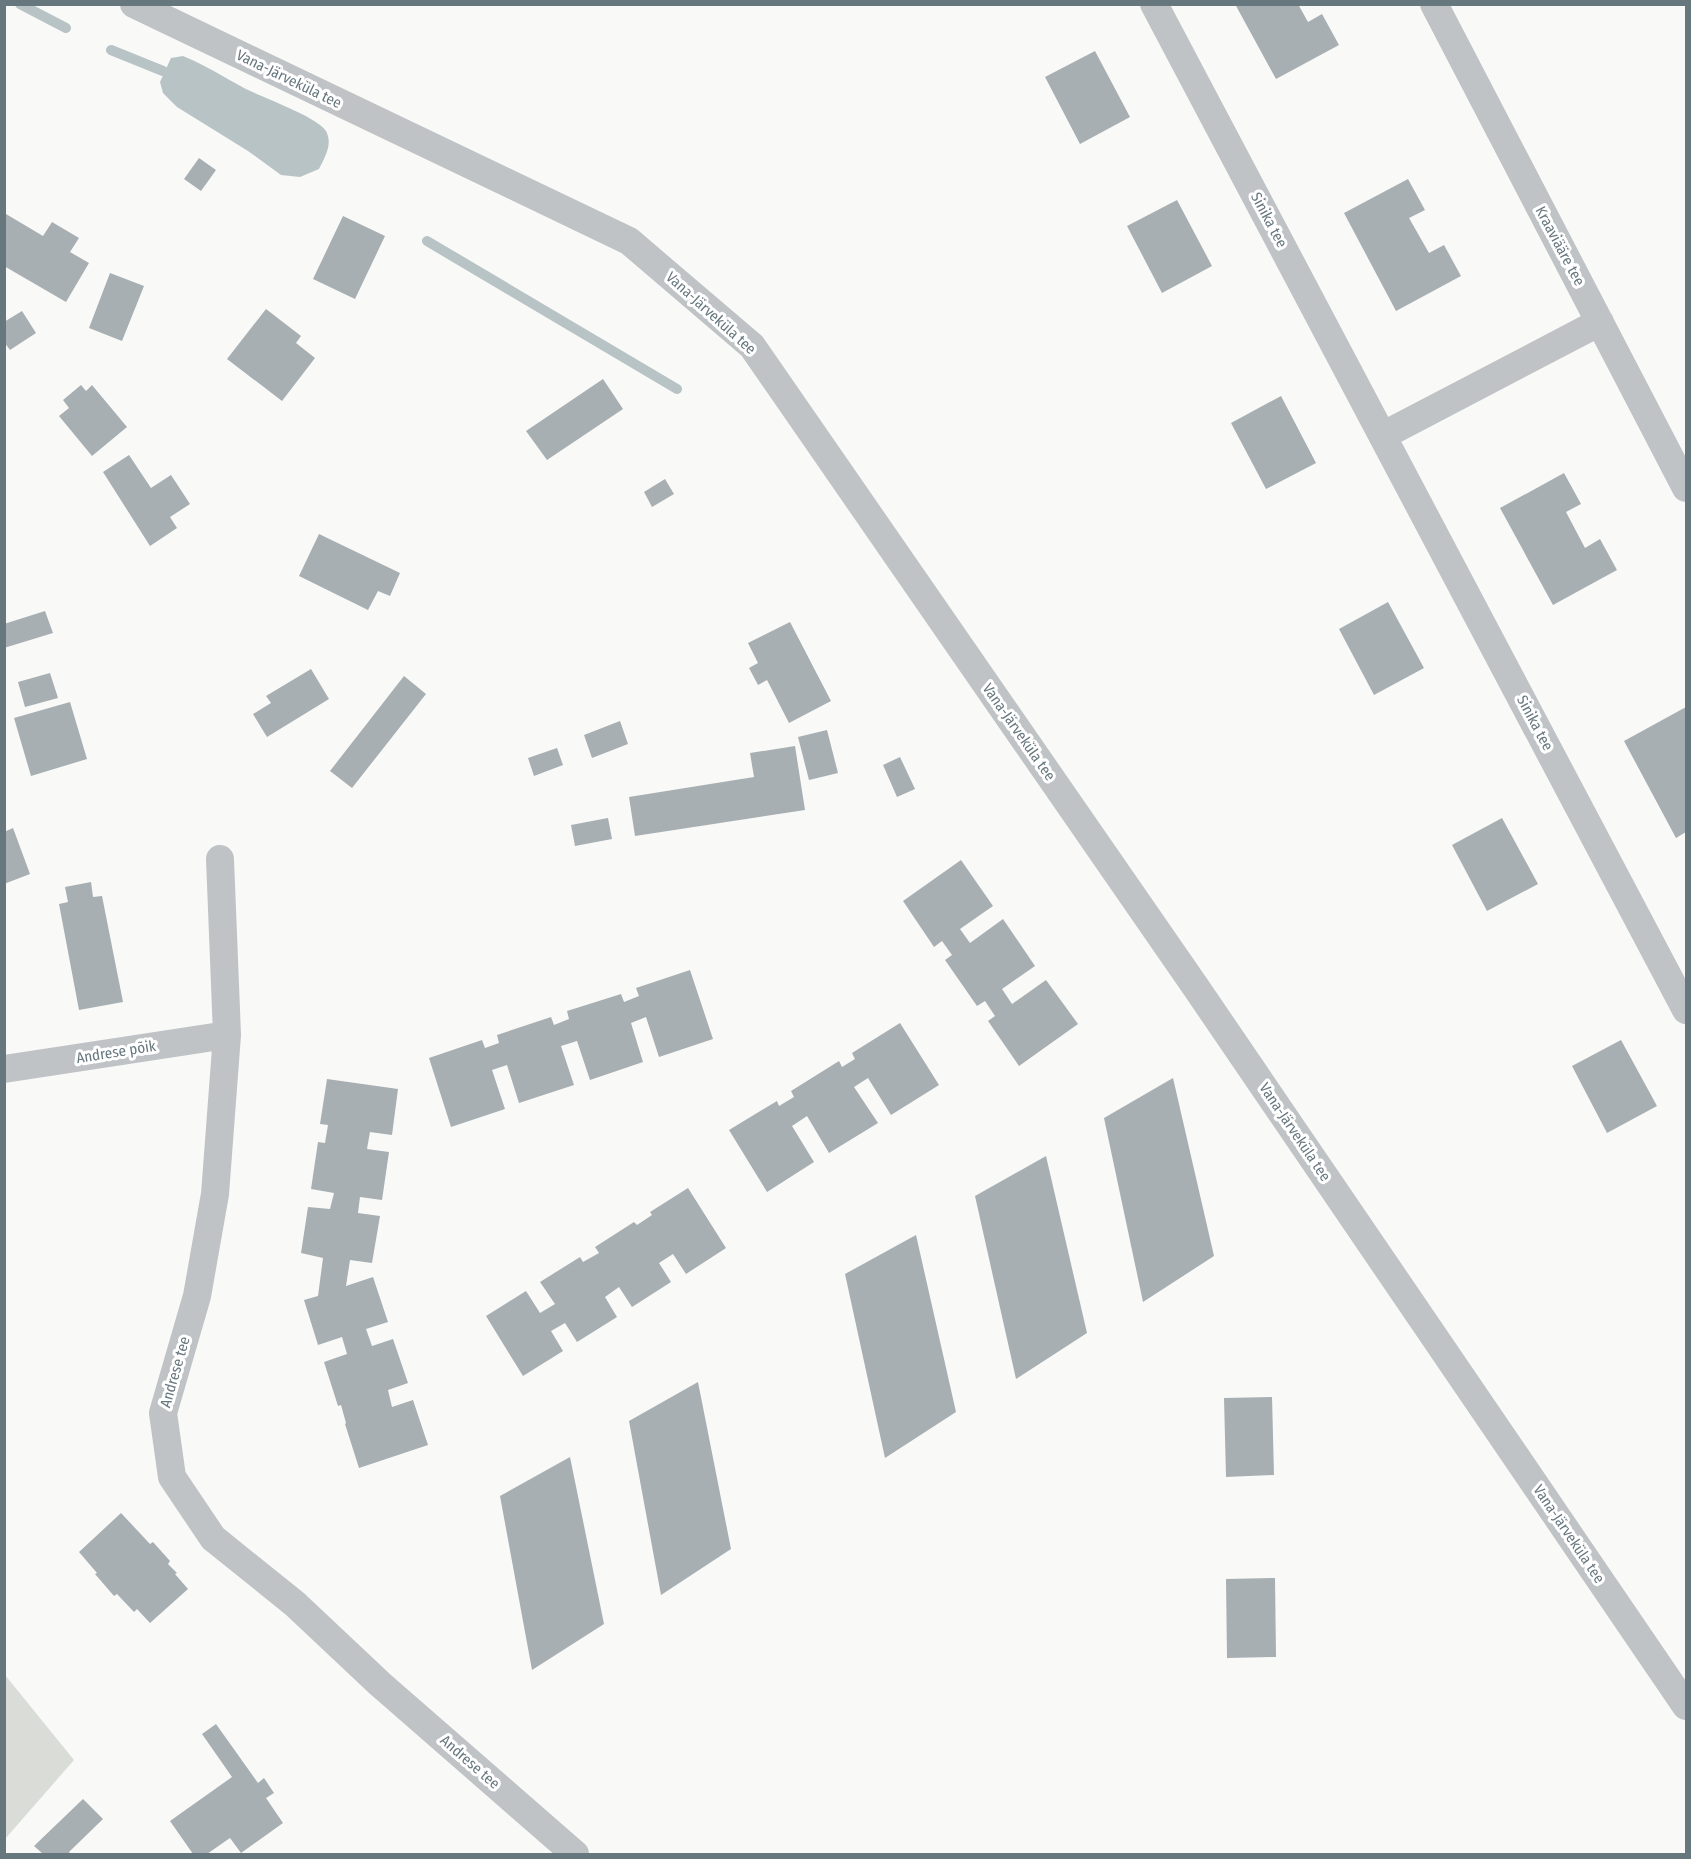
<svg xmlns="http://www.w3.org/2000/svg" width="1691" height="1859" font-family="'Fira Sans Condensed',sans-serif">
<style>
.green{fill:#daddd7}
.water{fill:#b8c3c6}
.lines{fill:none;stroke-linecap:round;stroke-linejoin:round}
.stream{stroke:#b8c3c6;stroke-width:10}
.building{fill:#a7afb3}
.minor{stroke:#bfc3c6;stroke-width:28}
.labels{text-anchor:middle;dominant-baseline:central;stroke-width:6;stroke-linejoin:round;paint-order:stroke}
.street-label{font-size:15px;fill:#67777e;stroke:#fff}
</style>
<rect width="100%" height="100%" fill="#f9f9f7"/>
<!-- green -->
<path class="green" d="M 5,1675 L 74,1760 L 5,1839 Z"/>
<!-- water -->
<path class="water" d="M 183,56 C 205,65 224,77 244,88 C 261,97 318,117 326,131 C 333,144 325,157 319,169 L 300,177 L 281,175 L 248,151 L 177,107 L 163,93 L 160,82 L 171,58 Z"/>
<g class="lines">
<!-- stream -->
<path class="stream" d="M 20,4 L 66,28
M 111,50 L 163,71
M 427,241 L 677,389"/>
</g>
<!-- building -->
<path class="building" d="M 1235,4 L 1298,4 L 1308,22 L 1322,14 L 1339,45 L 1276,79 Z
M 1095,51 L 1130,117 L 1080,144 L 1045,77 Z
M 199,158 L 216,170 L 201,191 L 184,179 Z
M 1408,179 L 1425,210 L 1409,218 L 1429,253 L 1444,245 L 1461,276 L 1396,311 L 1344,213 Z
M 1177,200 L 1212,266 L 1162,293 L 1127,226 Z
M 6,214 L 43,236 L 52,222 L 79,238 L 70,252 L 89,263 L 66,302 L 4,266 Z
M 343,216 L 385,236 L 355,299 L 313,279 Z
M 110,273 L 144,286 L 122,341 L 89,328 Z
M 266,309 L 301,336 L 296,343 L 315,358 L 282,401 L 227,359 Z
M 22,311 L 36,333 L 10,350 L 4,342 L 4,322 Z
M 603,379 L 623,409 L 547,460 L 526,431 Z
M 81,385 L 86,391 L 92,385 L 127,427 L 92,456 L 59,416 L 69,408 L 63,400 Z
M 1281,396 L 1316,463 L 1266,489 L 1231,423 Z
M 129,455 L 151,488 L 171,475 L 190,504 L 170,517 L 177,528 L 150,546 L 103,472 Z
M 1564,473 L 1581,504 L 1566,512 L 1585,548 L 1600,539 L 1617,570 L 1553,605 L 1500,508 Z
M 665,479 L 674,494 L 652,507 L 644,492 Z
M 319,534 L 400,573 L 390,596 L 378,591 L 368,610 L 299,576 Z
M 1388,602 L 1424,668 L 1374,695 L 1339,629 Z
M 45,611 L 53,633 L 4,648 L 4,624 Z
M 790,622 L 831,701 L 789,723 L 767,680 L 758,685 L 749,668 L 758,663 L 748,643 Z
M 311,669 L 329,699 L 267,737 L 253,714 L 271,703 L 266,696 Z
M 50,673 L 58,698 L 25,707 L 18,682 Z
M 404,676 L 426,694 L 352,788 L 330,771 Z
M 70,702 L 87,759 L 31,776 L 14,718 Z
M 1686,707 L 1686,832 L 1676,838 L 1624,741 Z
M 620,721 L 628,744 L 592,758 L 584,735 Z
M 827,730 L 838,773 L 809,780 L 798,737 Z
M 795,746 L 805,810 L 635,836 L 629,797 L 754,777 L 750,753 Z
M 557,748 L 563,765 L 534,776 L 528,758 Z
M 900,757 L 915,789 L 897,797 L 883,765 Z
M 608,818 L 612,839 L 575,846 L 571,825 Z
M 1502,818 L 1538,884 L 1487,911 L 1452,845 Z
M 13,828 L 30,874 L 4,884 L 4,832 Z
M 961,860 L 993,906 L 960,929 L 970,943 L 1003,919 L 1035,966 L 1002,989 L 1012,1004 L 1046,980 L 1078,1024 L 1019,1066 L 988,1021 L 995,1016 L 985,1001 L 977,1006 L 945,960 L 952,955 L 942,941 L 934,947 L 903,901 Z
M 91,882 L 93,897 L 102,896 L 123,1002 L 79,1010 L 59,904 L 68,902 L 65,887 Z
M 690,970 L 713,1039 L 659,1057 L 646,1017 L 631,1023 L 643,1062 L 590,1080 L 577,1041 L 561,1046 L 574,1085 L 519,1103 L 507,1065 L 492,1070 L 505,1109 L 451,1127 L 429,1058 L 482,1040 L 485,1048 L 499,1043 L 497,1035 L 551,1017 L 554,1025 L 569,1019 L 567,1011 L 621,994 L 624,1002 L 639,996 L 636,988 Z
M 900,1023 L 939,1085 L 891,1115 L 868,1078 L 854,1087 L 878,1123 L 829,1153 L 807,1116 L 792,1126 L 814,1162 L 767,1192 L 729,1130 L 777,1101 L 779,1106 L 794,1097 L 791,1091 L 839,1061 L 842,1067 L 855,1059 L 852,1053 Z
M 1621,1040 L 1657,1106 L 1607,1133 L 1572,1066 Z
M 1173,1078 L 1214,1256 L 1143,1302 L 1104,1118 Z
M 327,1079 L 398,1089 L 392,1135 L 370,1132 L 367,1149 L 389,1152 L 382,1200 L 360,1197 L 358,1213 L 380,1216 L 372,1263 L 350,1260 L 346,1286 L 373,1277 L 388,1322 L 366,1329 L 372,1346 L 393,1339 L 408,1383 L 388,1390 L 392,1407 L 413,1400 L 428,1445 L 359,1468 L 345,1424 L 346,1423 L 341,1405 L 338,1406 L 324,1362 L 347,1354 L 342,1337 L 318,1345 L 304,1300 L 318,1296 L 323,1258 L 301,1253 L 308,1207 L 330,1209 L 334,1193 L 311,1189 L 318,1142 L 325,1143 L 328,1125 L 320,1124 Z
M 1046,1156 L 1087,1333 L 1016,1379 L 975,1196 Z
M 688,1188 L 726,1248 L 686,1274 L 673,1254 L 659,1263 L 671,1282 L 632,1307 L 619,1287 L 605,1297 L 617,1317 L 577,1342 L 565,1323 L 551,1331 L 563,1351 L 523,1376 L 486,1316 L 526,1291 L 540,1313 L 555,1304 L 540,1282 L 580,1257 L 583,1262 L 599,1253 L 595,1247 L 634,1222 L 637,1225 L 652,1215 L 650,1212 Z
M 916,1235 L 956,1412 L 885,1458 L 845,1274 Z
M 698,1382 L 731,1549 L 661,1595 L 629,1421 Z
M 1272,1397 L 1274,1475 L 1226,1477 L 1224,1398 Z
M 570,1457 L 604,1624 L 532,1670 L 500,1496 Z
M 121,1513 L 150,1544 L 153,1542 L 170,1561 L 168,1564 L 177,1573 L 175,1574 L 188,1589 L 150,1623 L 137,1609 L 134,1612 L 117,1594 L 114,1596 L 95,1574 L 97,1573 L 79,1552 Z
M 1275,1578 L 1276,1657 L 1227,1658 L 1226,1579 Z
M 216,1724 L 258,1783 L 264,1778 L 274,1793 L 266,1798 L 283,1823 L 241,1853 L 230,1838 L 207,1854 L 193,1854 L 170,1821 L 232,1777 L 202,1734 Z
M 83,1799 L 103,1819 L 69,1852 L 71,1854 L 43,1854 L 34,1846 Z"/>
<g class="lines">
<!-- minor -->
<path class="minor" d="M 134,4 L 629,241 L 752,346 L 1195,986 L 1686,1706
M 1154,4 L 1686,1010
M 1434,4 L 1686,488
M 1384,435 L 1600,322
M 220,859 L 227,1035 L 215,1194 L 197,1296 L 163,1413 L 172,1477 L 213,1538 L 295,1604 L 380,1684 L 575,1854
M 4,1069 L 227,1035"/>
</g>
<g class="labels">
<!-- street labels -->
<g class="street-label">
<text transform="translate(289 79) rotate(26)">Vana-Järveküla tee</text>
<text transform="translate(1269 220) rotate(62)">Sinika tee</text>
<text transform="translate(1560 246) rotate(62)">Kraaviääre tee</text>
<text transform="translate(711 313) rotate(42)">Vana-Järveküla tee</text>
<text transform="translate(1535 723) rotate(62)">Sinika tee</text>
<text transform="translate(1019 732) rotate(55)">Vana-Järveküla tee</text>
<text transform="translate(116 1052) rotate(-9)">Andrese põik</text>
<text transform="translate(1295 1132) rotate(56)">Vana-Järveküla tee</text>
<text transform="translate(175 1372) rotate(-74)">Andrese tee</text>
<text transform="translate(1569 1534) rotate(56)">Vana-Järveküla tee</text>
<text transform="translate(470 1762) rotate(41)">Andrese tee</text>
</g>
</g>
<!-- border -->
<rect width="1691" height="1859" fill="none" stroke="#67777e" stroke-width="12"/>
</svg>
